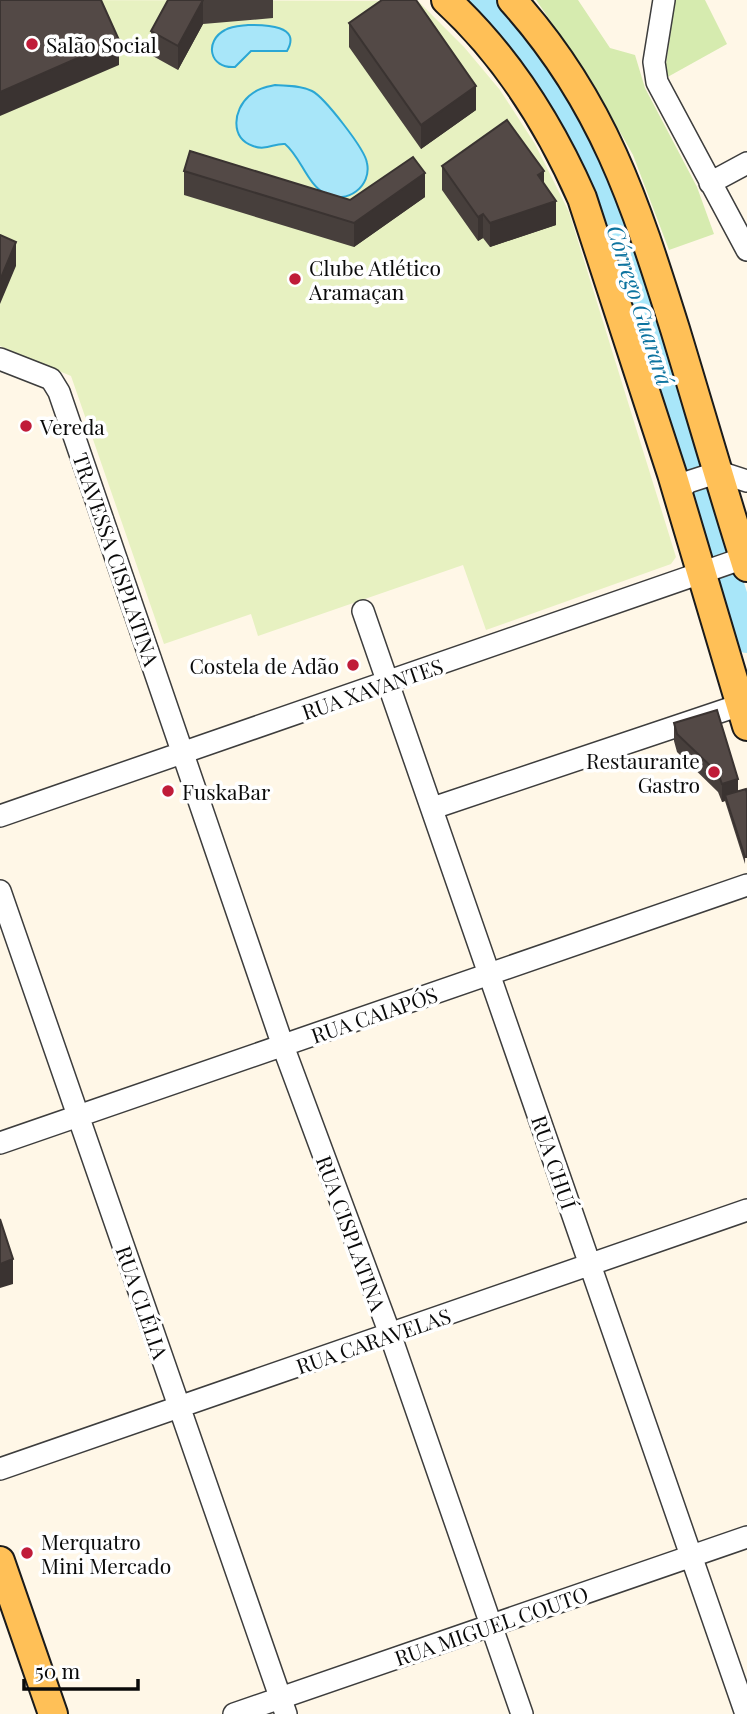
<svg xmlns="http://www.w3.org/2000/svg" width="747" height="1714" font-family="'Playfair Display',serif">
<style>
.green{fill:#d6ebaf}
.pitch{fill:#e7f1c1}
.water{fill:#a8e6f9;stroke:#2ba7d4;stroke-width:2}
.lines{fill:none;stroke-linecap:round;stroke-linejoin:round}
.river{stroke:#a8e6f9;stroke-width:28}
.minor-casing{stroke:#3d3d3d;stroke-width:24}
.major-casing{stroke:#1b1b1b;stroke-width:32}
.minor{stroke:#fff;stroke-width:21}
.major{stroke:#ffc057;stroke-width:28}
.wall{fill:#473f3c}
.shaded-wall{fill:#3a3331}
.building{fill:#534946;stroke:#3a3331;stroke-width:2}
.poi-dot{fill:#c01c39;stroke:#fff;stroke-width:2.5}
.labels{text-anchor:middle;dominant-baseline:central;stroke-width:7;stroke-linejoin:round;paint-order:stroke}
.poi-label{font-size:21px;fill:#0a0a0a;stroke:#fff;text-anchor:start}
.street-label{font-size:21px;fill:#0a0a0a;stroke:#fff}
.water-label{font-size:23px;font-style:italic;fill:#0e74a0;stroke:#fff}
</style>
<rect width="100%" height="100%" fill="#fff7e7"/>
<!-- green -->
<path class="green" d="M 536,0 L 578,0 L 610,48 L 635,55 L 645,88 L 697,187 L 714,234 L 669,250 L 633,155 L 588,75 Z
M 675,0 L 705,0 L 727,44 L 664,79 Z"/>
<!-- pitch -->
<path class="pitch" d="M 0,0 L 418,1 L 464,47 L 500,90 L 535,144 L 569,212 L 676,557 L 671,564 L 486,630 L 463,565 L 258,636 L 251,614 L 164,644 L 71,376 L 0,346 Z"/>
<!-- water -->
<path class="water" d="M 248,25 C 265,25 302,25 287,51 L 251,51 L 235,67 C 209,69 204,41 225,30 C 232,26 241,26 248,25 Z
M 275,85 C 287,86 300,85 312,91 C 324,97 365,149 367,163 C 372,186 347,205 326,194 C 307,185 301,157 285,144 C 274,143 266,151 253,146 C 230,138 233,110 249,96 C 257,89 265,87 275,85 Z"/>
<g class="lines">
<!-- river -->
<path class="river" d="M 478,0 L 511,34 L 550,86 L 586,148 L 622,241 L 747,639"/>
<!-- minor casing -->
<g class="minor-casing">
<path id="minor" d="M 664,0 L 654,62 L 657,82 L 747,250
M 710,183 L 747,163
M 0,359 L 51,379 L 59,392 L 283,1046 L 390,1334 L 522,1714
M 677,493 L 688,482 L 719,472 L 747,481
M 363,611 L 746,1714
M 433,808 L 740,705
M 0,816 L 747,557
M 0,891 L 286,1714
M 0,1143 L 747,885
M 0,1469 L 747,1210
M 234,1714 L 747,1537"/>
</g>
<!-- major casing -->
<g class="major-casing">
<path id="major" d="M 446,0 C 506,55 549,123 582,198 L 672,474 L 747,726
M 512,0 C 603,101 635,202 675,329 C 699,408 722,488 747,567
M 0,1561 L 53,1714"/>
</g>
<!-- minor -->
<use href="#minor" class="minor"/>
<!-- major -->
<use href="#major" class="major"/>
</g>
<!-- wall -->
<path class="wall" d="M 168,0 L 273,0 L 273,18 L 203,24 L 178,70 L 151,55 L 151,31 Z
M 349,23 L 476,110 L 421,149 L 349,47 Z
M 442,166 L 544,184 L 556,225 L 490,247 L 483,238 L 478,241 L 442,190 Z
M 184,171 L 350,200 L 425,197 L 354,247 L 184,195 Z
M 674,723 L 738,791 L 746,789 L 745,864 L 725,801 L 722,802 L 718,792 L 677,752 L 674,741 Z"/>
<!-- shaded-wall -->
<path class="shaded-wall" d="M 203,0 L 203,24 L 178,70 L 178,46 Z
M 119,40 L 119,65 L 0,116 L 0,92 Z
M 476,86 L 476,110 L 421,149 L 421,125 Z
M 544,171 L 544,196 L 538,175 Z
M 425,173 L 425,197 L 354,247 L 354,223 Z
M 556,201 L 556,225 L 490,247 L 490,223 Z
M 483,214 L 483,238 L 478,241 L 478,217 Z
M 16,242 L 16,266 L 0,304 L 0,280 Z
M 738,779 L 738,798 L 725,795 L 725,801 L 722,802 L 722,784 Z
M 13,1259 L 13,1284 L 0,1288 L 0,1264 Z"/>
<!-- building -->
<path class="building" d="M 0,0 L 101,0 L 119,40 L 0,92 Z
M 168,0 L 203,0 L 178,46 L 151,31 Z
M 382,0 L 416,0 L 476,86 L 421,125 L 349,23 Z
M 507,120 L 544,171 L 538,175 L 556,201 L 490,223 L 483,214 L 478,217 L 442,166 Z
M 190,151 L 350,200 L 413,157 L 425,173 L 354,223 L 184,171 Z
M 0,235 L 16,242 L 0,280 Z
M 717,710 L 738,779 L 722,784 L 718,773 L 677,734 L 674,723 Z
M 746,789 L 747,793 L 747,857 L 745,857 L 725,795 Z
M 0,1219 L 13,1259 L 0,1264 Z"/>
<!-- markers -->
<g class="poi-dot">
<circle cx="32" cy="44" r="7"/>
<circle cx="295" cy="279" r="7"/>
<circle cx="26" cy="426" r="7"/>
<circle cx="353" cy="665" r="7"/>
<circle cx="714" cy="772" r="7"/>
<circle cx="168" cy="791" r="7"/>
<circle cx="27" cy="1553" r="7"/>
</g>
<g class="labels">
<!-- poi labels -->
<g class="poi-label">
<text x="46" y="44">Salão Social</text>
<text x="309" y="267">Clube Atlético<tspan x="309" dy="24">Aramaçan</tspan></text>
<text x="40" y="426">Vereda</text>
<text x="339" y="665" text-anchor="end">Costela de Adão</text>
<text x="700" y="760" text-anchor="end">Restaurante<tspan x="700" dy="24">Gastro</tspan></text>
<text x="182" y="791">FuskaBar</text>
<text x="41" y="1541">Merquatro<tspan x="41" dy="24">Mini Mercado</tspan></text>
</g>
<!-- street labels -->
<g class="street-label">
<text transform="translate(117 559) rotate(71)">TRAVESSA CISPLATINA</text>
<text transform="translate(372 688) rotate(-19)">RUA XAVANTES</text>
<text transform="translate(374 1014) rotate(-19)">RUA CAIAPÓS</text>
<text transform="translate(555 1162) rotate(71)">RUA CHUÍ</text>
<text transform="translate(352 1233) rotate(70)">RUA CISPLATINA</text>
<text transform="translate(143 1302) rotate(71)">RUA CLÉLIA</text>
<text transform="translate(373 1340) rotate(-19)">RUA CARAVELAS</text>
<text transform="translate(491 1625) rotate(-19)">RUA MIGUEL COUTO</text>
</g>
<!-- water labels -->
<g class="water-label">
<text transform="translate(641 305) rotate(72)">Córrego Guarará</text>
</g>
</g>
<!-- scale -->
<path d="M24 1679v10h114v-10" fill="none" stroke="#0a0a0a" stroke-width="3.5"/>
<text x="35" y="1679" font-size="21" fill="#0a0a0a" stroke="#ffffff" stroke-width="5" paint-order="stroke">50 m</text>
</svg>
